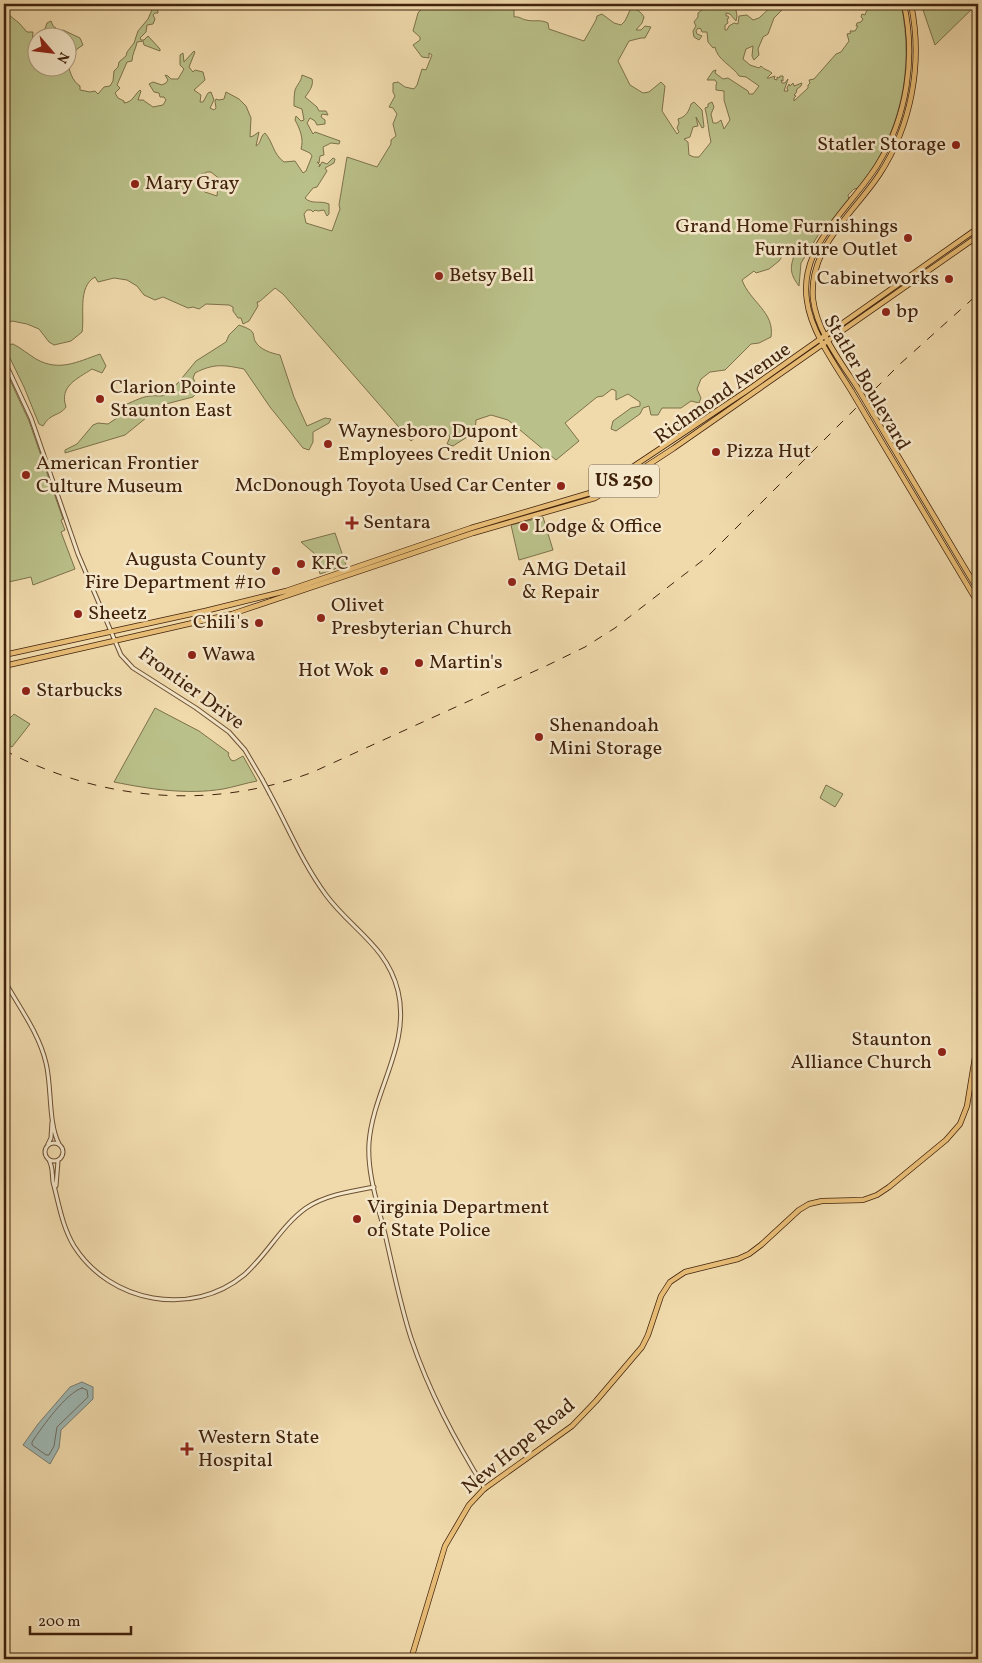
<svg xmlns="http://www.w3.org/2000/svg" width="982" height="1663" font-family="Vollkorn,serif">
<style>
.green{fill:#bac089;stroke:#7d714a;fill-rule:evenodd}
.water{fill:#9eb8b4;stroke:#787c71}
.lines{fill:none;stroke-linecap:round;stroke-linejoin:round}
.shore{stroke:#6f6d60;stroke-width:1}
.minor-casing{stroke:#6c5034;stroke-width:5}
.major-casing{stroke:#40220c;stroke-width:6}
.minor{stroke:#f5e7c9;stroke-width:3}
.major{stroke:#e8bd76;stroke-width:4.5}
.rail{stroke:#40220c;stroke-width:1;stroke-dasharray:9 9;stroke-linecap:butt}
.minor-bridge-casing{stroke:#6c5034;stroke-width:5;stroke-linecap:butt}
.major-bridge-casing{stroke:#40220c;stroke-width:6;stroke-linecap:butt}
.minor-bridge{stroke:#f5e7c9;stroke-width:3}
.major-bridge{stroke:#e8bd76;stroke-width:4.5}
.poi-dot{fill:#8f2418;stroke:#f5e7c9;stroke-width:2}
.labels{text-anchor:middle;dominant-baseline:central;stroke-width:5;stroke-linejoin:round;paint-order:stroke}
.shield{fill:#f5e7c9;stroke:#765d45;stroke-width:1}
.shield-label{font-size:19px;font-weight:bold;fill:#40220c}
.poi-label{font-size:20px;fill:#40220c;stroke:#f5e7c9;text-anchor:start}
.street-label{font-size:20px;fill:#40220c;stroke:#f5e7c9}
</style>
<rect width="100%" height="100%" fill="#f0daac"/>
<filter id="stains"><feTurbulence type="fractalNoise" baseFrequency=".004" numOctaves="4"/><feColorMatrix values="0 0 0 0 .2 0 0 0 0 .09 0 0 0 0 .02 0 0 0 .5 -.17"/></filter>
<radialGradient id="worn" r=".72"><stop offset=".6" stop-color="#630" stop-opacity="0"/><stop offset="1" stop-color="#630" stop-opacity=".3"/></radialGradient>
<!-- green -->
<path class="green" d="M 157,4 L 158,13 L 155,13 L 153,15 L 155,19 L 153,24 L 147,25 L 146,32 L 140,38 L 141,40 L 144,40 L 148,36 L 160,49 L 160,51 L 144,45 L 143,41 L 137,42 C 136,49 132,54 132,61 L 127,62 L 117,85 L 120,88 L 115,93 L 118,98 L 124,101 L 124,103 C 133,102 134,95 140,90 L 141,91 L 138,100 L 143,100 L 153,107 L 163,105 L 166,100 L 164,97 L 160,97 L 159,93 L 154,92 L 149,84 L 153,82 L 162,85 L 166,83 L 168,80 L 165,75 L 168,76 L 171,79 L 178,79 L 184,69 L 180,65 L 180,55 L 183,53 L 184,62 L 194,51 L 195,52 L 189,67 L 193,72 L 195,70 L 203,72 L 205,80 L 194,90 L 201,95 L 200,102 L 203,102 L 208,93 L 211,92 L 214,100 L 210,108 L 214,110 L 216,108 L 215,101 L 216,99 L 219,100 L 224,99 L 226,92 L 239,99 L 246,106 L 251,118 L 250,137 L 253,136 L 259,132 L 256,146 C 261,144 260,136 265,133 C 273,142 273,154 284,162 L 295,161 L 303,173 L 306,171 L 312,156 L 310,153 L 301,149 C 304,139 300,129 295,120 L 296,116 L 301,121 L 304,120 L 302,109 L 294,106 C 294,101 294,95 295,90 C 298,83 301,82 302,75 L 312,79 C 314,85 309,92 305,97 L 317,107 L 319,111 L 326,111 L 328,115 L 322,114 L 321,117 L 325,120 L 325,124 L 317,125 L 315,121 L 310,118 L 307,123 L 313,134 L 315,132 L 340,141 L 339,144 L 331,143 L 323,147 L 324,155 L 320,156 L 319,163 L 317,162 L 320,165 L 319,167 L 322,162 L 327,164 L 333,158 L 335,159 L 334,163 L 325,168 L 327,171 L 317,187 L 313,188 L 305,198 C 312,205 320,200 329,204 L 329,214 L 327,216 L 324,210 L 318,211 L 315,210 L 313,212 L 311,210 L 307,210 L 304,214 L 306,223 L 332,231 L 340,209 L 339,205 L 347,157 L 377,167 L 391,144 L 391,140 L 396,136 L 393,124 L 397,114 L 393,108 L 389,107 L 395,96 L 393,92 L 393,83 L 398,82 L 405,87 L 414,89 L 417,85 L 422,69 L 426,70 L 432,55 L 429,53 L 429,58 L 422,57 L 413,45 L 420,40 L 420,37 L 413,31 L 418,13 L 425,4 L 514,4 L 514,17 C 519,16 521,19 526,20 C 534,22 540,19 548,23 L 549,29 L 584,41 L 596,20 L 597,16 L 602,14 L 614,23 L 621,25 L 625,21 L 631,8 C 636,8 641,12 644,17 L 642,23 L 636,30 L 641,30 L 645,26 L 651,27 L 645,38 L 641,38 L 629,41 L 618,61 L 630,85 L 643,93 L 649,92 L 661,82 L 665,86 L 662,111 L 677,134 L 679,132 L 677,128 L 679,123 L 678,119 C 686,117 689,111 691,104 L 694,102 L 702,110 L 704,127 L 702,128 L 696,117 L 698,126 L 693,127 L 690,137 L 684,139 L 688,142 L 689,155 L 694,157 L 699,157 L 711,142 C 708,130 708,119 705,108 L 708,107 L 708,104 L 712,102 L 714,107 L 711,114 L 713,123 L 717,123 L 721,120 L 724,129 L 730,120 L 724,100 L 724,91 L 716,90 L 716,85 L 717,83 L 715,80 L 707,80 L 713,71 L 716,70 L 715,73 L 723,79 L 728,78 L 748,91 L 749,94 L 753,94 L 759,86 L 746,77 L 739,76 C 733,66 717,60 715,47 L 713,48 L 708,42 L 707,32 L 702,32 L 701,29 L 698,28 L 696,31 L 697,34 L 702,36 L 699,40 L 694,37 L 693,31 L 696,26 L 694,22 L 698,17 L 698,13 L 709,4 L 724,4 L 736,10 L 737,16 L 736,21 L 730,14 L 726,13 L 726,16 L 728,16 L 729,18 L 727,19 L 728,23 L 725,25 L 725,30 L 727,30 L 729,26 L 734,23 L 738,24 L 739,16 L 747,15 L 753,20 L 759,18 L 774,4 L 788,4 L 774,18 L 768,34 L 763,37 L 758,49 L 759,55 L 754,60 L 752,56 L 753,46 L 746,49 L 743,59 L 750,65 L 759,68 L 761,66 C 764,70 769,70 772,73 L 767,78 L 769,78 L 775,76 L 774,79 L 777,80 L 777,77 L 779,78 L 780,76 L 783,76 L 783,81 L 781,80 L 782,83 L 785,83 L 788,79 L 784,91 L 788,91 L 787,88 L 789,84 L 790,86 L 793,83 L 794,86 L 802,83 L 801,86 L 797,89 L 796,93 L 794,95 L 796,96 L 794,98 L 794,101 L 808,88 L 808,85 L 810,83 L 809,80 L 814,79 L 836,54 L 841,52 L 849,41 L 847,34 L 851,33 L 850,31 L 855,31 L 858,26 L 856,26 L 857,23 L 861,22 L 863,19 L 861,17 L 862,14 L 865,15 L 866,12 L 871,5 L 873,6 L 874,4 L 901,4 C 915,70 900,135 859,188 L 854,189 L 848,195 L 849,200 L 829,226 L 825,224 L 801,263 L 799,286 C 785,268 794,262 797,244 L 788,248 L 779,261 L 769,269 L 756,273 L 754,271 L 742,280 C 750,302 775,312 771,337 L 759,343 L 751,344 L 725,370 L 710,372 L 701,379 L 697,389 L 701,398 L 699,403 L 691,401 L 681,408 L 662,408 L 658,415 L 651,415 L 649,406 L 643,408 L 640,414 L 616,431 L 611,429 L 613,421 L 631,408 L 640,406 L 640,402 L 628,394 L 616,400 L 616,391 L 612,389 L 603,396 L 597,397 L 565,423 L 579,441 L 556,460 L 508,420 L 491,415 L 476,420 L 475,432 L 453,446 L 447,444 L 450,437 L 447,433 L 429,438 L 417,436 L 411,441 L 283,294 L 275,288 L 259,302 L 257,302 L 258,306 L 249,321 L 243,324 L 241,318 L 238,318 L 233,311 L 233,307 L 229,305 L 206,304 L 199,309 L 193,307 L 188,308 L 163,297 L 155,300 L 144,295 L 137,286 L 127,280 L 114,278 L 98,282 L 95,277 C 77,287 85,316 82,332 L 71,341 L 54,345 L 49,342 L 39,329 L 27,324 L 12,321 L 4,325 L 4,11 L 19,23 L 27,32 L 33,32 L 32,44 L 37,47 L 38,68 L 68,68 L 68,38 L 42,37 L 47,23 L 51,21 L 53,26 L 60,31 L 63,30 L 80,38 L 83,45 L 77,49 L 68,62 C 69,70 72,81 80,86 L 80,90 L 90,92 L 95,91 L 98,94 L 104,87 L 110,86 L 113,81 L 114,71 L 118,67 L 119,62 L 126,56 L 127,52 L 134,43 L 138,31 L 148,19 L 154,5 ZM 206,172 L 211,172 L 221,180 L 218,183 L 217,196 L 205,192 L 196,186 L 200,175 L 203,173 L 205,174 Z
M 921,4 L 977,4 L 935,45 Z
M 239,325 C 244,327 251,329 253,333 C 254,336 254,339 255,341 C 260,350 271,353 280,355 L 294,397 L 307,426 L 325,418 L 331,419 L 329,423 L 313,432 L 313,442 L 309,450 L 303,448 L 270,407 L 244,369 C 224,365 214,363 195,373 L 193,378 L 199,390 L 193,397 L 162,405 L 125,435 L 65,453 L 65,450 L 77,444 L 93,425 L 98,423 L 108,424 L 117,418 L 122,412 L 122,406 C 131,403 140,397 150,396 C 156,395 160,397 166,395 L 168,392 L 166,388 L 177,384 L 196,361 L 226,342 L 229,335 Z
M 13,344 C 21,348 28,354 36,359 C 59,372 77,362 100,354 L 106,366 L 102,373 L 92,369 C 77,379 59,386 66,407 C 59,417 51,412 43,426 L 39,424 L 24,387 L 6,350 L 7,345 Z
M 4,367 L 29,421 L 63,519 L 61,520 L 65,530 L 61,532 L 75,569 L 33,585 L 31,577 L 4,583 Z
M 543,517 L 553,550 L 519,560 L 511,525 Z
M 335,533 L 346,565 L 320,574 L 315,554 L 301,542 Z
M 155,708 L 199,731 L 229,753 L 228,755 L 231,760 L 234,761 L 243,756 L 257,781 C 246,783 234,787 223,789 C 187,795 149,789 114,782 Z
M 14,714 L 30,724 L 12,747 L 4,743 L 4,720 L 10,718 Z
M 826,785 L 843,794 L 835,807 L 820,798 Z"/>
<!-- water -->
<path class="water" d="M 82,1382 L 93,1387 L 93,1399 L 61,1430 L 59,1448 L 50,1464 L 23,1445 L 38,1424 L 70,1387 Z"/>
<g class="lines">
<!-- shore -->
<path class="shore" d="M 82,1388 L 87,1390 L 88,1397 L 57,1427 L 54,1446 L 49,1455 L 46,1455 L 32,1445 L 32,1442 C 42,1427 66,1393 82,1388 Z"/>
<!-- minor casing -->
<g class="minor-casing">
<path id="minor" d="M 4,360 L 31,418 L 78,554 L 121,655 L 133,668 L 196,708 L 229,732 L 245,750 L 262,779
M 270,794 C 288,827 303,864 326,895 C 351,929 387,946 398,991 C 411,1045 373,1090 369,1143 C 367,1173 378,1205 385,1234 C 393,1268 400,1304 411,1338 C 429,1392 455,1440 485,1489
M 4,980 C 19,1007 39,1033 46,1063 C 52,1087 48,1123 59,1144
M45 1152a9 9 0 1 1 18 0a9 9 0 1 1-18 0Z
M 48,1144 L 51,1138 L 52,1122
M 49,1160 C 53,1167 52,1174 53,1182 C 59,1204 62,1226 74,1246 C 110,1303 192,1318 244,1275 C 267,1255 281,1226 306,1208 C 325,1195 352,1191 374,1187
M 56,1186 L 58,1161"/>
</g>
<!-- major casing -->
<g class="major-casing">
<path id="major" d="M 857,387 C 840,361 817,331 813,299 C 808,248 853,214 879,175 C 912,125 923,62 911,4
M 852,392 C 836,366 811,332 807,301 C 798,245 852,207 878,164 C 907,117 916,58 904,4
M 873,414 L 978,590
M 868,419 L 978,603
M 4,655 L 205,611 L 286,591 L 471,528 L 590,493 L 619,476 L 745,392 L 978,228
M 4,666 L 232,614 L 473,533 L 595,498 L 622,482 L 674,448 L 978,236
M 411,1659 L 445,1546 L 469,1505 L 484,1489 L 572,1426 L 596,1401 L 642,1347 L 648,1335 L 661,1296 L 670,1282 L 685,1272 L 738,1259 L 749,1254 L 761,1245 L 799,1210 L 809,1204 L 822,1201 L 863,1200 L 877,1195 L 889,1187 L 946,1140 L 960,1124 L 967,1106 L 978,1039"/>
</g>
<!-- minor -->
<use href="#minor" class="minor"/>
<!-- major -->
<use href="#major" class="major"/>
<!-- rail -->
<path class="rail" d="M 4,750 C 100,801 211,811 313,772 L 548,665 L 585,647 L 615,628 L 707,557 L 900,364 L 978,294"/>
<!-- minor-bridge casing -->
<g class="minor-bridge-casing">
<path id="minor-bridge" d="M 262,779 L 270,794"/>
</g>
<!-- major-bridge casing -->
<g class="major-bridge-casing">
<path id="major-bridge" d="M 857,387 L 873,414
M 852,392 L 868,419"/>
</g>
<!-- minor-bridge -->
<use href="#minor-bridge" class="minor-bridge"/>
<!-- major-bridge -->
<use href="#major-bridge" class="major-bridge"/>
</g>
<!-- markers -->
<g class="poi-dot">
<circle cx="956" cy="145" r="5"/>
<circle cx="135" cy="184" r="5"/>
<circle cx="908" cy="238" r="5"/>
<circle cx="439" cy="276" r="5"/>
<circle cx="949" cy="279" r="5"/>
<circle cx="886" cy="312" r="5"/>
<circle cx="100" cy="399" r="5"/>
<circle cx="328" cy="444" r="5"/>
<circle cx="716" cy="452" r="5"/>
<circle cx="26" cy="475" r="5"/>
<circle cx="561" cy="486" r="5"/>
<path d="M349.5 515.5h5v5h5v5h-5v5h-5v-5h-5v-5h5z"/>
<circle cx="524" cy="527" r="5"/>
<circle cx="301" cy="564" r="5"/>
<circle cx="276" cy="571" r="5"/>
<circle cx="512" cy="582" r="5"/>
<circle cx="78" cy="614" r="5"/>
<circle cx="321" cy="618" r="5"/>
<circle cx="259" cy="623" r="5"/>
<circle cx="192" cy="655" r="5"/>
<circle cx="419" cy="663" r="5"/>
<circle cx="384" cy="671" r="5"/>
<circle cx="26" cy="691" r="5"/>
<circle cx="539" cy="737" r="5"/>
<circle cx="942" cy="1052" r="5"/>
<circle cx="357" cy="1219" r="5"/>
<path d="M184.5 1441.5h5v5h5v5h-5v5h-5v-5h-5v-5h5z"/>
</g>
<g class="labels">
<!-- shield labels -->
<rect class="shield" x="589" y="464.5" width="70" height="33" rx="4"/>
<g class="shield-label">
<text x="624" y="481">US 250</text>
</g>
<!-- poi labels -->
<g class="poi-label">
<text x="946" y="145" text-anchor="end">Statler Storage</text>
<text x="145" y="184">Mary Gray</text>
<text x="898" y="227" text-anchor="end">Grand Home Furnishings<tspan x="898" dy="23">Furniture Outlet</tspan></text>
<text x="449" y="276">Betsy Bell</text>
<text x="939" y="279" text-anchor="end">Cabinetworks</text>
<text x="896" y="312">bp</text>
<text x="110" y="388">Clarion Pointe<tspan x="110" dy="23">Staunton East</tspan></text>
<text x="338" y="432">Waynesboro Dupont<tspan x="338" dy="23">Employees Credit Union</tspan></text>
<text x="726" y="452">Pizza Hut</text>
<text x="36" y="464">American Frontier<tspan x="36" dy="23">Culture Museum</tspan></text>
<text x="551" y="486" text-anchor="end">McDonough Toyota Used Car Center</text>
<text x="363" y="523">Sentara</text>
<text x="534" y="527">Lodge &amp; Office</text>
<text x="266" y="560" text-anchor="end">Augusta County<tspan x="266" dy="23">Fire Department #10</tspan></text>
<text x="311" y="564">KFC</text>
<text x="522" y="570">AMG Detail<tspan x="522" dy="23">&amp; Repair</tspan></text>
<text x="331" y="606">Olivet<tspan x="331" dy="23">Presbyterian Church</tspan></text>
<text x="88" y="614">Sheetz</text>
<text x="249" y="623" text-anchor="end">Chili's</text>
<text x="202" y="655">Wawa</text>
<text x="429" y="663">Martin's</text>
<text x="374" y="671" text-anchor="end">Hot Wok</text>
<text x="36" y="691">Starbucks</text>
<text x="549" y="726">Shenandoah<tspan x="549" dy="23">Mini Storage</tspan></text>
<text x="932" y="1040" text-anchor="end">Staunton<tspan x="932" dy="23">Alliance Church</tspan></text>
<text x="367" y="1208">Virginia Department<tspan x="367" dy="23">of State Police</tspan></text>
<text x="198" y="1438">Western State<tspan x="198" dy="23">Hospital</tspan></text>
</g>
<!-- street labels -->
<g class="street-label">
<text transform="translate(866 383) rotate(60)">Statler Boulevard</text>
<text transform="translate(723 394) rotate(-35)">Richmond Avenue</text>
<text transform="translate(191 689) rotate(36)">Frontier Drive</text>
<text transform="translate(519 1447) rotate(-39)">New Hope Road</text>
</g>
</g>
<!-- margin -->
<rect width="982" height="1663" fill="none" stroke="#f0daac" stroke-width="20"/>
<rect x="5" y="5" width="972" height="1653" fill="none" stroke="#40220c" stroke-width="2.5"/>
<rect x="10" y="10" width="962" height="1643" fill="none" stroke="#40220c"/>
<!-- north arrow -->
<g transform="translate(52 52) rotate(118)"><circle r="24" fill="#f5e7c9" stroke="#ad987d"/>
<path d="M0-4L9 19L0 12L-9 19Z" fill="#8f2418"/>
<text y="-8" font-size="14" font-weight="bold" text-anchor="middle" fill="#40220c">N</text>
</g>
<!-- scale -->
<path d="M30 1626v8h101v-8" fill="none" stroke="#40220c" stroke-width="2.5"/>
<text x="38" y="1626" font-size="15" fill="#40220c" stroke="#f5e7c9" stroke-width="4" paint-order="stroke">200 m</text>
<rect width="100%" height="100%" filter="url(#stains)"/>
<rect width="100%" height="100%" fill="url(#worn)"/>
</svg>
